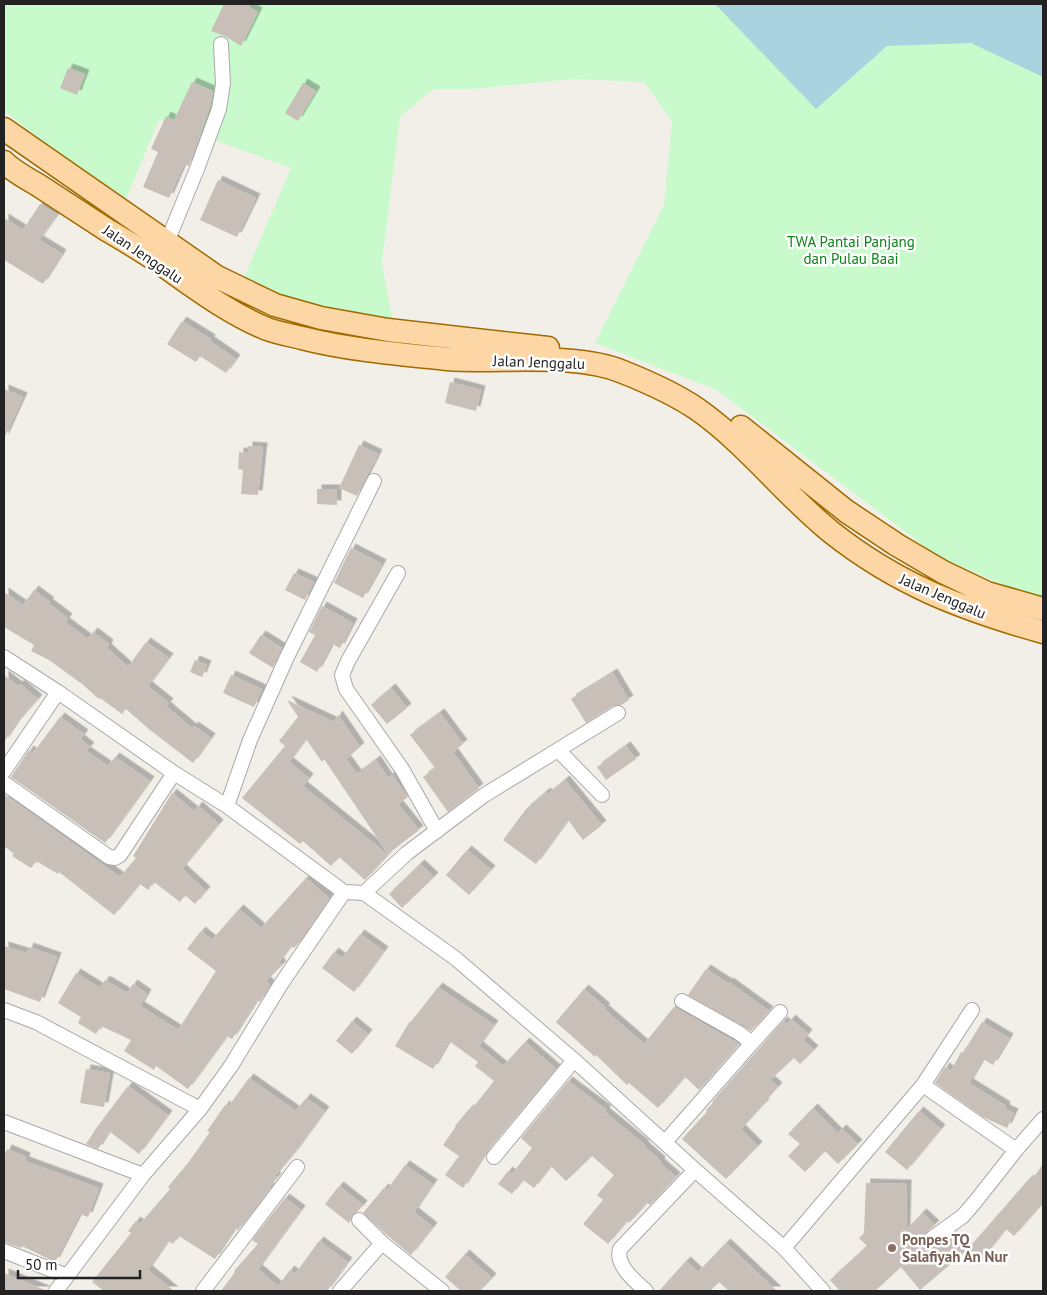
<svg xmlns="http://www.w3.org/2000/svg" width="1047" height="1295" font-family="'PT Sans',sans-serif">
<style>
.park{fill:#c8facc}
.water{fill:#aad3df}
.building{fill:#c7bfb8;filter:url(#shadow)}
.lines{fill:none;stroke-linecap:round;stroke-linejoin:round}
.street-casing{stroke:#a9a9a9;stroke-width:16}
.primary-casing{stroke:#a06b00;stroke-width:25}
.street{stroke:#fff;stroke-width:14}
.primary{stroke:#fcd6a4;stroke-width:22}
.education-dot{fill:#8d6e63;stroke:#fff;stroke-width:2}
.labels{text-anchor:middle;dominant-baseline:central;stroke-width:5;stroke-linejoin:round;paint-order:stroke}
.park-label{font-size:15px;fill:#0c8416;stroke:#fff}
.street-label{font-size:15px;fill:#222;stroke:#fff}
.education-label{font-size:15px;font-weight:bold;fill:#785e54;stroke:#fff;text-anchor:start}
</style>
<defs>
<filter id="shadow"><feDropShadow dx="4.5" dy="-4.5" stdDeviation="0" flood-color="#0004"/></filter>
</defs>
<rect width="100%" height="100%" fill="#f2efe9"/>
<!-- park -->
<path class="park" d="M 4,4 L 1043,4 L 1043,600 L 1032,598 L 936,555 L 717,390 L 595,343 L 664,205 L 672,121 L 644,82 L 573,79 L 473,89 L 433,89 L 400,117 L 382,263 L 393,323 L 318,309 L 243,280 L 291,168 L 159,120 L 124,204 L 4,111 Z"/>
<!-- water -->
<path class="water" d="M 715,4 L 1043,4 L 1043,77 L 971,43 L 887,46 L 816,109 Z"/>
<!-- building -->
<path class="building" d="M 224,4 L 250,4 L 249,7 L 258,12 L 241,46 L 225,36 L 211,31 Z
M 68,68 L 85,74 L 77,95 L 60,88 Z
M 192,82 L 213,91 L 210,107 L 189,166 L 184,164 L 169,198 L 143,187 L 158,152 L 151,149 L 166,116 L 174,120 Z
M 303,83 L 316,91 L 298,121 L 285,113 Z
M 218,180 L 256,198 L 237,237 L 200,220 Z
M 40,204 L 57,215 L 39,240 L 62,254 L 43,284 L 4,260 L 4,218 L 23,230 Z
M 182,321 L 211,339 L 210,341 L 236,359 L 226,373 L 200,356 L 196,362 L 167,344 Z
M 450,382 L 481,390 L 476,411 L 445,403 Z
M 4,389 L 23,397 L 4,439 Z
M 359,445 L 378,454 L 357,496 L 339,488 Z
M 248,446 L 263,447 L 258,495 L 241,494 L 243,470 L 238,469 L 239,452 L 248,453 Z
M 317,489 L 337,489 L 337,505 L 317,504 Z
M 351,548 L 382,564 L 363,598 L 334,583 Z
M 294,573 L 314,582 L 305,600 L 285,590 Z
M 34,590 L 50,602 L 48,603 L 68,618 L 65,622 L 88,639 L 93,632 L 109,644 L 107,648 L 128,667 L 146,642 L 169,658 L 148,686 L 169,703 L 166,706 L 192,728 L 194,726 L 211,738 L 193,763 L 150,730 L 126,709 L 122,714 L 100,698 L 99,699 L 82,684 L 49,660 L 31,651 L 34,645 L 4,627 L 4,592 L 23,605 Z
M 322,606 L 353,623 L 340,648 L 332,644 L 317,672 L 300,662 L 315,635 L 309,632 Z
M 261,635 L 282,648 L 273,668 L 249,653 Z
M 195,660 L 207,665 L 202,677 L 190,672 Z
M 613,673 L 629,700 L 621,705 L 613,706 L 586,723 L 571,699 Z
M 4,675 L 18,686 L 20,684 L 38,699 L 16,724 L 4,742 Z
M 231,675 L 262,689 L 254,707 L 223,693 Z
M 391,688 L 407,708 L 387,724 L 371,705 Z
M 287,700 L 334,722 L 338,715 L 360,747 L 346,759 L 357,774 L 376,760 L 388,778 L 392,775 L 408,797 L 398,804 L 419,830 L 388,854 L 324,759 L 322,762 L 306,739 L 289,762 L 309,778 L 303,786 L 388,855 L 365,880 L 339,857 L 331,866 L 303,841 L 300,844 L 242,798 L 285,746 L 279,741 L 298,717 Z
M 440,713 L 463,744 L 453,752 L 479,788 L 448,812 L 423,777 L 435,768 L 410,735 Z
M 60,717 L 84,734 L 80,739 L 90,747 L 86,751 L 108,766 L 115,757 L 150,781 L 105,843 L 11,777 L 29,750 L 33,753 Z
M 626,746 L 636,759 L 606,780 L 597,767 Z
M 565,780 L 602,825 L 583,840 L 568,820 L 536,864 L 503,840 L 526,809 L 546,792 L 548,794 Z
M 172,793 L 194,811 L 198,806 L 219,824 L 182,869 L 206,891 L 195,904 L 185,895 L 180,902 L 154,882 L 148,890 L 140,884 L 114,915 L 59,872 L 58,874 L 36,861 L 31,868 L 12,856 L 14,854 L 4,846 L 4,794 L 120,877 L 136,858 L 133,856 Z
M 467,850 L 491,870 L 469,895 L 446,875 Z
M 420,864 L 434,877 L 402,908 L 389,894 Z
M 306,878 L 329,898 L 297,945 L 294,948 L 291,946 L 279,962 L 282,965 L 266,981 L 270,985 L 260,1002 L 257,1000 L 232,1039 L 227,1036 L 188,1089 L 156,1066 L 154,1070 L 124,1051 L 131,1040 L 101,1026 L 96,1034 L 78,1023 L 81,1017 L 58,1003 L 76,973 L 100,988 L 105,980 L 127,993 L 133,984 L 147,994 L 140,1006 L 178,1030 L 216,971 L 187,949 L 201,931 L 212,940 L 239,909 L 261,928 Z
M 360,934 L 384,951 L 354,992 L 322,968 L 334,952 L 342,958 Z
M 4,946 L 27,953 L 29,947 L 57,957 L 40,1002 L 4,989 Z
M 706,969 L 728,983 L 729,982 L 769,1011 L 751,1031 L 688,995 Z
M 438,987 L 494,1025 L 479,1046 L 503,1066 L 525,1042 L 556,1069 L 487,1151 L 463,1188 L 445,1175 L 459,1156 L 443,1145 L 456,1126 L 455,1126 L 469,1109 L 471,1110 L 494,1081 L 475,1066 L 478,1062 L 449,1041 L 433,1069 L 395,1046 L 410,1021 L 411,1022 Z
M 584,989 L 606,1008 L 604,1009 L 644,1044 L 674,1007 L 739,1044 L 699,1090 L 685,1077 L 658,1108 L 629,1083 L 627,1085 L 596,1055 L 595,1057 L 556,1022 Z
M 791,1019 L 808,1034 L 803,1040 L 814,1050 L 800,1064 L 794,1058 L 770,1080 L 778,1087 L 764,1102 L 765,1103 L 741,1129 L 758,1146 L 726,1179 L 682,1139 L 707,1112 L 706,1110 L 713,1103 L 712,1102 L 783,1021 L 787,1024 Z
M 352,1021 L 368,1034 L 352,1054 L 336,1041 Z
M 982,1022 L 1009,1038 L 993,1065 L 983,1059 L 969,1083 L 1006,1106 L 1005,1109 L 1014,1113 L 1007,1128 L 983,1117 L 935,1083 L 945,1067 L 951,1071 L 961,1052 L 963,1053 Z
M 86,1069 L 110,1073 L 104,1107 L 80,1103 Z
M 249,1078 L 296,1111 L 306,1098 L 325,1111 L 295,1152 L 275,1176 L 277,1177 L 269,1187 L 270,1188 L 238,1230 L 235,1228 L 215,1259 L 179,1236 L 173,1244 L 168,1241 L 148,1270 L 174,1291 L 104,1291 L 92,1282 L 131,1233 L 128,1231 L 136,1221 L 140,1224 L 170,1189 L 168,1187 L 188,1163 L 210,1132 L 207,1131 L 225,1105 L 228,1107 Z
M 568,1081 L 607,1110 L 605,1112 L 645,1145 L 644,1146 L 661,1161 L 660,1163 L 676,1177 L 650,1205 L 647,1203 L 629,1223 L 627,1221 L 608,1244 L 583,1224 L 603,1200 L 597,1195 L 614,1175 L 592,1156 L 566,1181 L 551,1166 L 534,1188 L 523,1180 L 512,1194 L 498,1184 L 508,1171 L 512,1174 L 532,1148 L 521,1138 Z
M 128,1086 L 168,1115 L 139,1154 L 109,1131 L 98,1149 L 86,1144 L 97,1127 Z
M 813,1108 L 838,1133 L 842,1129 L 858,1144 L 838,1164 L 825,1151 L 805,1172 L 788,1156 L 800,1144 L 788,1134 Z
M 919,1111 L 941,1129 L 907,1170 L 885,1152 Z
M 7,1149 L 26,1157 L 25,1161 L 99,1188 L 88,1217 L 80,1214 L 55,1262 L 22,1246 L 21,1248 L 4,1242 L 4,1156 Z
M 1043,1164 L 1043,1203 L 1014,1236 L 1006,1229 L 977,1265 L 963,1254 L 966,1251 L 920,1290 L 901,1267 L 875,1291 L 840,1291 L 830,1280 L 867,1246 L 859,1238 L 864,1233 L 866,1183 L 907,1184 L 906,1230 L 922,1213 L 935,1225 L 923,1235 L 922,1240 L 924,1244 L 932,1248 L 952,1235 L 967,1250 L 1029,1179 L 1031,1181 Z
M 405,1165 L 433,1184 L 414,1212 L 433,1227 L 411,1255 L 388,1236 L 363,1213 L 384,1188 L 387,1190 Z
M 339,1186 L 363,1205 L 358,1211 L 353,1214 L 349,1223 L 325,1204 Z
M 285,1198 L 301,1210 L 258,1269 L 278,1286 L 290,1270 L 295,1274 L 319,1241 L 348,1262 L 327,1291 L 221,1291 L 235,1272 L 234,1271 L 258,1244 L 252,1240 Z
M 726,1243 L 777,1291 L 729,1291 L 719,1282 L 710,1291 L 659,1291 L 686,1261 L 698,1272 Z
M 465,1254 L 492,1278 L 480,1291 L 461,1291 L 445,1277 Z
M 4,1273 L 47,1291 L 4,1291 Z"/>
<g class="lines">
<!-- street casing -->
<g class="street-casing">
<path id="street" d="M 167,242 L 197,169 L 219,109 L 223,84 L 221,44
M 398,573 L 348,661 L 342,675 L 346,689 L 402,769 L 437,831
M 4,657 L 58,692 L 174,773 L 227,806 L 344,892 L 364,893 L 455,958 L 574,1060 L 695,1170 L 784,1248 L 823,1291
M 558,750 L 602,795
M 4,771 L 58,692
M 4,783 L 109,857 L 115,858 L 120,855 L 174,773
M 227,806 L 250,740 L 287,657 L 374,481
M 364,893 L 407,853 L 483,796 L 618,713
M 4,1010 L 36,1022 L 200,1109
M 752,1043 L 780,1012
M 923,1085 L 1016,1150 L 975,1202 L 963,1216 L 931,1239
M 4,1122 L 143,1175
M 665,1142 L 752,1043 L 739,1033 L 682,1001
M 1016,1150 L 1043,1119
M 494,1157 L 574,1060
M 359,1220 L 382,1243 L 442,1291
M 784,1248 L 923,1085 L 972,1010
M 4,1251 L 67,1276
M 56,1291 L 143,1175 L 200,1109 L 231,1066 L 281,984 L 344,892
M 203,1291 L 297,1167
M 340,1291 L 382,1243
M 646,1291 C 635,1281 615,1265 620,1249 L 695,1170"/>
</g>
<!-- primary casing -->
<g class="primary-casing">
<path id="primary" d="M 4,129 L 217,277 L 275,305 L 321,318 L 388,330 L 548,348
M 4,162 C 13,171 26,178 38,185 C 61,200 84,215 107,230 C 124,240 141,250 157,261 C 193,286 226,312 267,329 C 278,333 290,335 302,338 C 349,350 399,354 447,359 C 500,363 575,352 623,372 C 648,382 675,394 697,409 C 747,444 784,494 831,532 C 898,585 962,609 1043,632
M 741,427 L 846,511 L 897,545 L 943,572 L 987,593 L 1043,609"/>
</g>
<!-- street -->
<use href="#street" class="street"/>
<!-- primary -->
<use href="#primary" class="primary"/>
</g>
<!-- markers -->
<circle class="education-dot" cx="892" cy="1248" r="5"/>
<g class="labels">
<!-- park labels -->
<g class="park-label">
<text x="851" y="241">TWA Pantai Panjang<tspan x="851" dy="17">dan Pulau Baai</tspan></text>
</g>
<!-- street labels -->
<g class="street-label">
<text transform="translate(143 254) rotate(34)">Jalan Jenggalu</text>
<text transform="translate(539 362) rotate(2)">Jalan Jenggalu</text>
<text transform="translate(943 596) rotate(23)">Jalan Jenggalu</text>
</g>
<!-- education labels -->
<g class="education-label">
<text x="902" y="1239">Ponpes TQ<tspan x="902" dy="17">Salafiyah An Nur</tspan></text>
</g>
</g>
<!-- border -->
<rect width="1047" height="1295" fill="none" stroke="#222222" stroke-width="10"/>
<!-- scale -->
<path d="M18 1270v8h122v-8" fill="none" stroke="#222222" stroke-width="2.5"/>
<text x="25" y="1270" font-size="15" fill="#222222" stroke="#ffffff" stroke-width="4" paint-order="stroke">50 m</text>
</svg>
